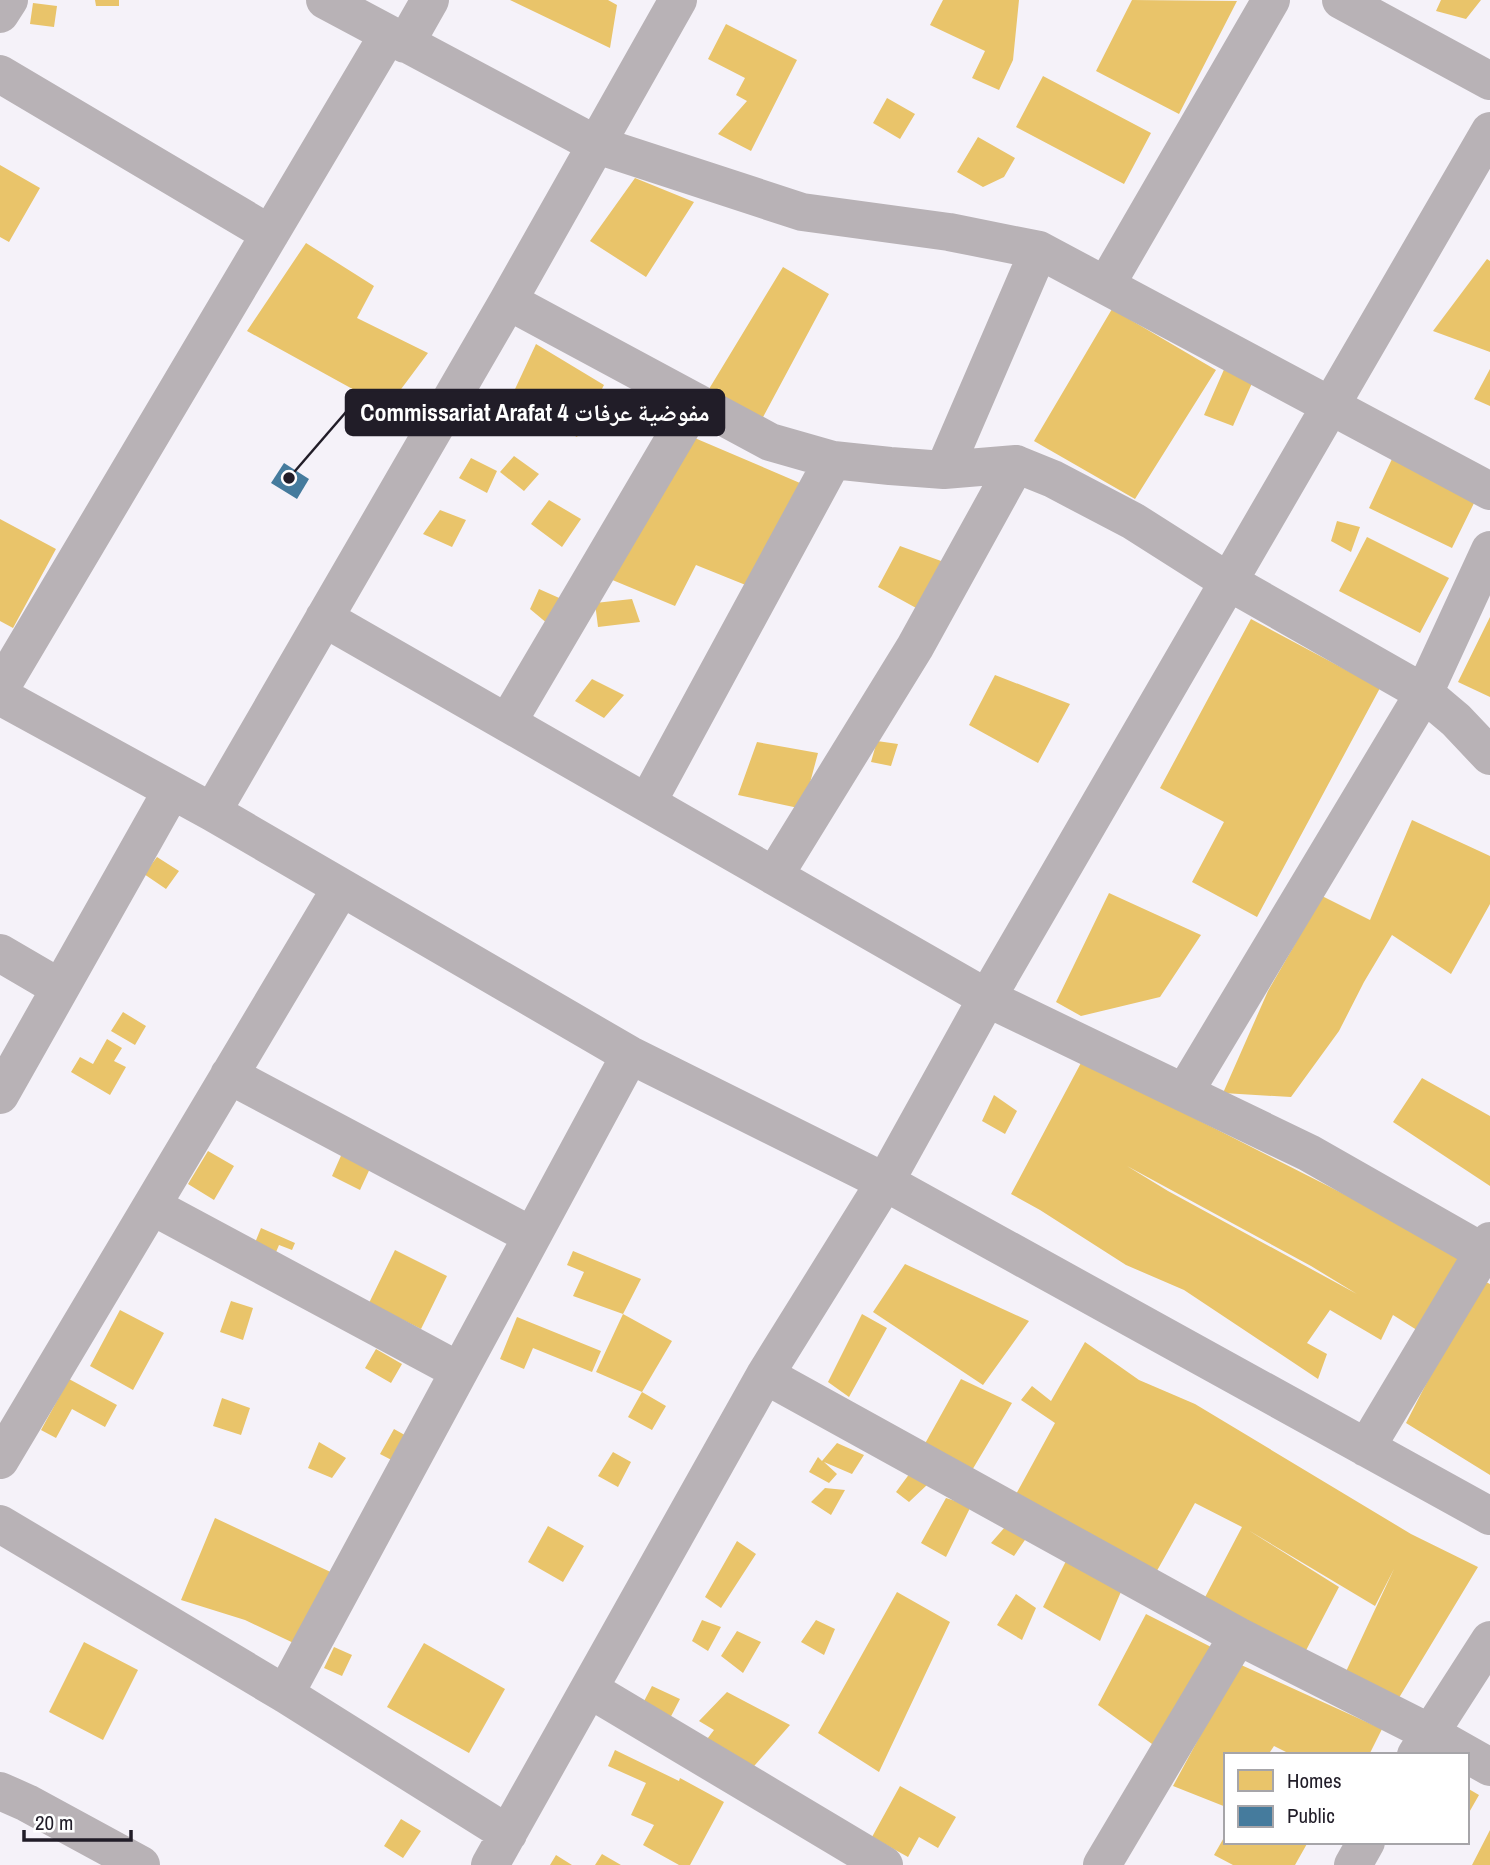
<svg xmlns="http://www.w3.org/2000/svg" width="1490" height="1865" font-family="'Archivo Narrow','Noto Naskh Arabic',sans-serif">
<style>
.homes{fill:#e9c46a;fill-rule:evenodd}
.public{fill:#457b9d}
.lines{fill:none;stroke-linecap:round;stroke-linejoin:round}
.minor{stroke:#b8b2b6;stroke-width:38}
.leader{fill:none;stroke:#211d28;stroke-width:2.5}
.callout-dot{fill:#211d28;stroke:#fff;stroke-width:2.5}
.callout{fill:#211d28;stroke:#211d28;stroke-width:2.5}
.callout-label{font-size:24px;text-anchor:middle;font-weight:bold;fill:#fff}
</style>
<rect width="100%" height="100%" fill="#f5f2f9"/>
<!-- homes -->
<path class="homes" d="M 95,0 L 119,0 L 119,6 L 96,6 Z
M 510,0 L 608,0 L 617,5 L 610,48 Z
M 943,0 L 1019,0 L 1013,60 L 999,90 L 972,78 L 985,51 L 930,25 Z
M 1132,0 L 1237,1 L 1179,114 L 1096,71 Z
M 1441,0 L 1481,0 L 1466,19 L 1436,11 Z
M 33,3 L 57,6 L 54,27 L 30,24 Z
M 726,24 L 797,60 L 751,151 L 718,134 L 747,101 L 736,95 L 745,78 L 708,59 Z
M 1043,76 L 1151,133 L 1124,184 L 1016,127 Z
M 887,98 L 915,114 L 900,139 L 873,123 Z
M 978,137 L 1015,158 L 1004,177 L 983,187 L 957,172 Z
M 0,165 L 40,188 L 9,242 L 0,237 Z
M 635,178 L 694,202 L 646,277 L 590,241 Z
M 306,243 L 374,286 L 357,318 L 428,353 L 387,408 L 247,331 Z
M 1487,259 L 1490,261 L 1490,352 L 1433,331 Z
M 783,267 L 829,294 L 762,419 L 709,389 Z
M 1112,309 L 1216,370 L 1135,499 L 1034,441 Z
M 536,344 L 604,385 L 577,437 L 509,402 Z
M 1226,365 L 1253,381 L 1233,426 L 1204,415 Z
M 1490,369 L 1490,406 L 1474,399 Z
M 690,436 L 807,486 L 758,590 L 696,565 L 675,606 L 610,579 Z
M 514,456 L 539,474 L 524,491 L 500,472 Z
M 471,458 L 497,471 L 487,493 L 459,478 Z
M 1392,459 L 1476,499 L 1452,548 L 1369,508 Z
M 549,500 L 581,519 L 562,547 L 531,524 Z
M 440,510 L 466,520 L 452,547 L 423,534 Z
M 0,519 L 56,549 L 13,628 L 0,621 Z
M 1337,521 L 1360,527 L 1351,552 L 1331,541 Z
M 1367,537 L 1449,578 L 1420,633 L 1339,591 Z
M 900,546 L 952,565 L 927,614 L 878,587 Z
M 539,589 L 566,601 L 548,624 L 530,609 Z
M 632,599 L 640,622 L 598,627 L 595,603 Z
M 1490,617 L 1490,697 L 1458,682 Z
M 1251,619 L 1380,688 L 1257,917 L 1192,882 L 1224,822 L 1160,788 Z
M 995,675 L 1070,704 L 1038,763 L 969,725 Z
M 592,679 L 624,695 L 604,718 L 575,701 Z
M 877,741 L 898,744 L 891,766 L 871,762 Z
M 757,742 L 818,753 L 803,809 L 738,795 Z
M 1412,820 L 1490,856 L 1490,904 L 1451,974 L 1392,935 L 1364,982 L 1339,1031 L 1291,1097 L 1223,1093 L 1268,991 L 1295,944 L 1318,894 L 1370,920 Z
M 157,857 L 179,871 L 166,889 L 144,874 Z
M 1109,893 L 1201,935 L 1160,997 L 1081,1016 L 1056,1002 Z
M 123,1012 L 146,1026 L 135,1045 L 111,1031 Z
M 107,1039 L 122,1048 L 114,1061 L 126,1067 L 110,1095 L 71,1072 L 80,1057 L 93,1064 Z
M 1082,1061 L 1464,1255 L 1420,1332 L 1393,1315 L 1381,1340 L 1330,1310 L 1307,1343 L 1327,1354 L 1318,1379 L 1184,1290 L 1126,1265 L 1040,1210 L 1011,1194 ZM 1127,1166 L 1311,1266 L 1357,1294 L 1168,1191 Z
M 1422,1078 L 1490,1116 L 1490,1186 L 1393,1122 Z
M 994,1095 L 1017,1111 L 1005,1134 L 982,1121 Z
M 344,1149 L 373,1162 L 360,1190 L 332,1176 Z
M 208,1151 L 234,1166 L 214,1200 L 188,1184 Z
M 261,1228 L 295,1243 L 292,1250 L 279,1245 L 271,1264 L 250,1255 Z
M 395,1250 L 447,1276 L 421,1329 L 369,1303 Z
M 573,1251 L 641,1279 L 623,1314 L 672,1341 L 642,1392 L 666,1406 L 652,1430 L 628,1417 L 642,1392 L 596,1372 L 623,1314 L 573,1296 L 584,1272 L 567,1265 Z
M 905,1264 L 1029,1321 L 983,1385 L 873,1312 Z
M 1480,1279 L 1490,1284 L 1490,1475 L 1406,1423 Z
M 231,1301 L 253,1308 L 243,1340 L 220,1332 Z
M 120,1310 L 164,1333 L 133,1390 L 90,1366 Z
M 862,1314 L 887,1328 L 849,1397 L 828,1382 Z
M 517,1317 L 601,1351 L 592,1372 L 533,1348 L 524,1369 L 500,1359 Z
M 1085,1342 L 1139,1380 L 1195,1404 L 1411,1534 L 1478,1567 L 1394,1706 L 1342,1680 L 1394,1569 L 1375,1606 L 1248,1530 L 1339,1587 L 1301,1660 L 1202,1603 L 1242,1527 L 1195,1503 L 1154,1576 L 1015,1496 L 1055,1423 L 1021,1400 L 1032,1386 L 1051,1401 Z
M 376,1349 L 402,1364 L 391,1383 L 365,1368 Z
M 69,1379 L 117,1405 L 105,1427 L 72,1409 L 56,1438 L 41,1430 Z
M 961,1379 L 1012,1403 L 968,1477 L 922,1449 Z
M 222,1398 L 250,1408 L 241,1435 L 213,1426 Z
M 394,1429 L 419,1443 L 405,1467 L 380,1454 Z
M 319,1442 L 346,1458 L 332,1478 L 308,1468 Z
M 837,1443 L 864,1455 L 852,1474 L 824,1462 L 837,1474 L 829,1483 L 809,1472 L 818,1457 L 822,1461 Z
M 613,1452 L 631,1462 L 618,1487 L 598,1476 Z
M 910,1473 L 928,1484 L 909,1502 L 896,1492 Z
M 825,1488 L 845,1490 L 831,1515 L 811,1502 Z
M 946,1498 L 971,1506 L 946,1557 L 921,1543 Z
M 215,1518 L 337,1575 L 302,1647 L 245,1620 L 181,1600 Z
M 548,1526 L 584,1546 L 563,1582 L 528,1562 Z
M 1005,1527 L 1029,1534 L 1014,1556 L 991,1543 Z
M 737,1541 L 756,1554 L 721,1608 L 705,1597 Z
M 1068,1557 L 1123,1587 L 1100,1641 L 1043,1607 Z
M 897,1592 L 950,1622 L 879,1772 L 818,1733 Z
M 1016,1594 L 1036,1608 L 1022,1640 L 997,1625 Z
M 1146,1614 L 1219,1651 L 1159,1749 L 1098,1705 Z
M 702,1620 L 721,1627 L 708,1651 L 692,1641 Z
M 816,1620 L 835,1629 L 824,1655 L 801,1642 Z
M 737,1631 L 761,1642 L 743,1673 L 721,1656 Z
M 84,1642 L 138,1670 L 103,1740 L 49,1712 Z
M 424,1643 L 505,1689 L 469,1753 L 387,1707 Z
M 334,1647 L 352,1655 L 342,1676 L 324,1668 Z
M 1239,1664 L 1382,1729 L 1369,1755 L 1292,1755 L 1274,1746 L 1268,1755 L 1226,1755 L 1226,1807 L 1173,1786 Z
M 652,1686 L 680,1699 L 667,1724 L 642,1705 Z
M 727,1692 L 790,1725 L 741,1781 L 701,1747 L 714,1730 L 699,1721 Z
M 615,1750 L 679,1781 L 680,1778 L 724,1802 L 690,1865 L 679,1865 L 643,1845 L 654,1825 L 631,1815 L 646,1783 L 608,1766 Z
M 900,1786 L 956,1817 L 938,1848 L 919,1837 L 908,1857 L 872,1837 Z
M 1467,1788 L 1479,1795 L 1467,1816 Z
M 401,1819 L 421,1831 L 403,1858 L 384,1846 Z
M 1490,1830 L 1490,1865 L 1472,1865 Z
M 1226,1834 L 1226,1842 L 1308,1842 L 1295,1865 L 1233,1865 L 1214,1855 Z
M 602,1854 L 621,1865 L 595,1865 Z
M 556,1855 L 572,1865 L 550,1865 Z"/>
<!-- public -->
<path class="public" d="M 284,463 L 309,479 L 297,499 L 271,483 Z"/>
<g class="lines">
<!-- minor -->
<path class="minor" d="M 325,0 L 597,145 L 802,212 L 949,232 L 1039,250 L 1490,491
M 1341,0 L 1490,81
M 0,14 L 9,0
M 405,44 L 430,0
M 0,74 L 270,234
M 1106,285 L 1271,0
M 508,301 L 770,442 L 833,460 L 890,466 L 944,470 L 1016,464 L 1053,479 L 1133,521 L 1229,582 L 1424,693 L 1456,720 L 1490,756
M 944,470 L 1039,250
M 324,618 L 987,998 L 1309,1153 L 1490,1256
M 0,689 L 388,35
M 0,696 L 212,812 L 630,1055 L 885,1182 L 1490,1516
M 507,723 L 696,402
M 647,803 L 833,460
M 212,812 L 508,301 L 678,0
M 774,876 L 915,647 L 1016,464
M 0,953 L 60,988
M 229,1075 L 532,1236
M 1184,1093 L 1424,693 L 1490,550
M 0,1095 L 172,790
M 152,1206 L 459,1371
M 765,1375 L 1238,1636 L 1428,1732 L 1490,1767
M 1366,1448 L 1490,1241
M 0,1460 L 341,888
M 0,1524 L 285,1694 L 508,1834
M 589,1689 L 884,1865
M 285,1694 L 630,1055
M 1416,1755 L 1490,1640
M 0,1791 L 27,1803 L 141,1865
M 490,1865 L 765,1375 L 885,1182 L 987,998 L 1490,131
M 1102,1865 L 1238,1636
M 1353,1865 L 1366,1842"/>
</g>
<!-- callouts -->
<path class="leader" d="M289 478L346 412"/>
<circle class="callout-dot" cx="289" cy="478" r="7"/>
<rect class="callout" x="346" y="390" width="378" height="45" rx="7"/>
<g class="callout-label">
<text x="535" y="421">Commissariat Arafat 4 مفوضية عرفات</text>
</g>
<!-- legend -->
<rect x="1224" y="1753" width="245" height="91" fill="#ffffff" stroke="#a6a5a9" stroke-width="2"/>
<rect x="1238" y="1770" width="35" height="21" fill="#e9c46a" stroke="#a6a5a9" stroke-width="2"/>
<text x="1287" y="1788" font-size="21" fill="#211d28">Homes</text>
<rect x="1238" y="1806" width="35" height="21" fill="#457b9d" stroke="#a6a5a9" stroke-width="2"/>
<text x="1287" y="1823" font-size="21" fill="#211d28">Public</text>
<!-- scale -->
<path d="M24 1830v10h107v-10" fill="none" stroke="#211d28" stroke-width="3.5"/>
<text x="35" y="1830" font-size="21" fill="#211d28" stroke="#ffffff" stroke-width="5" paint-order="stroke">20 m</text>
</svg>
